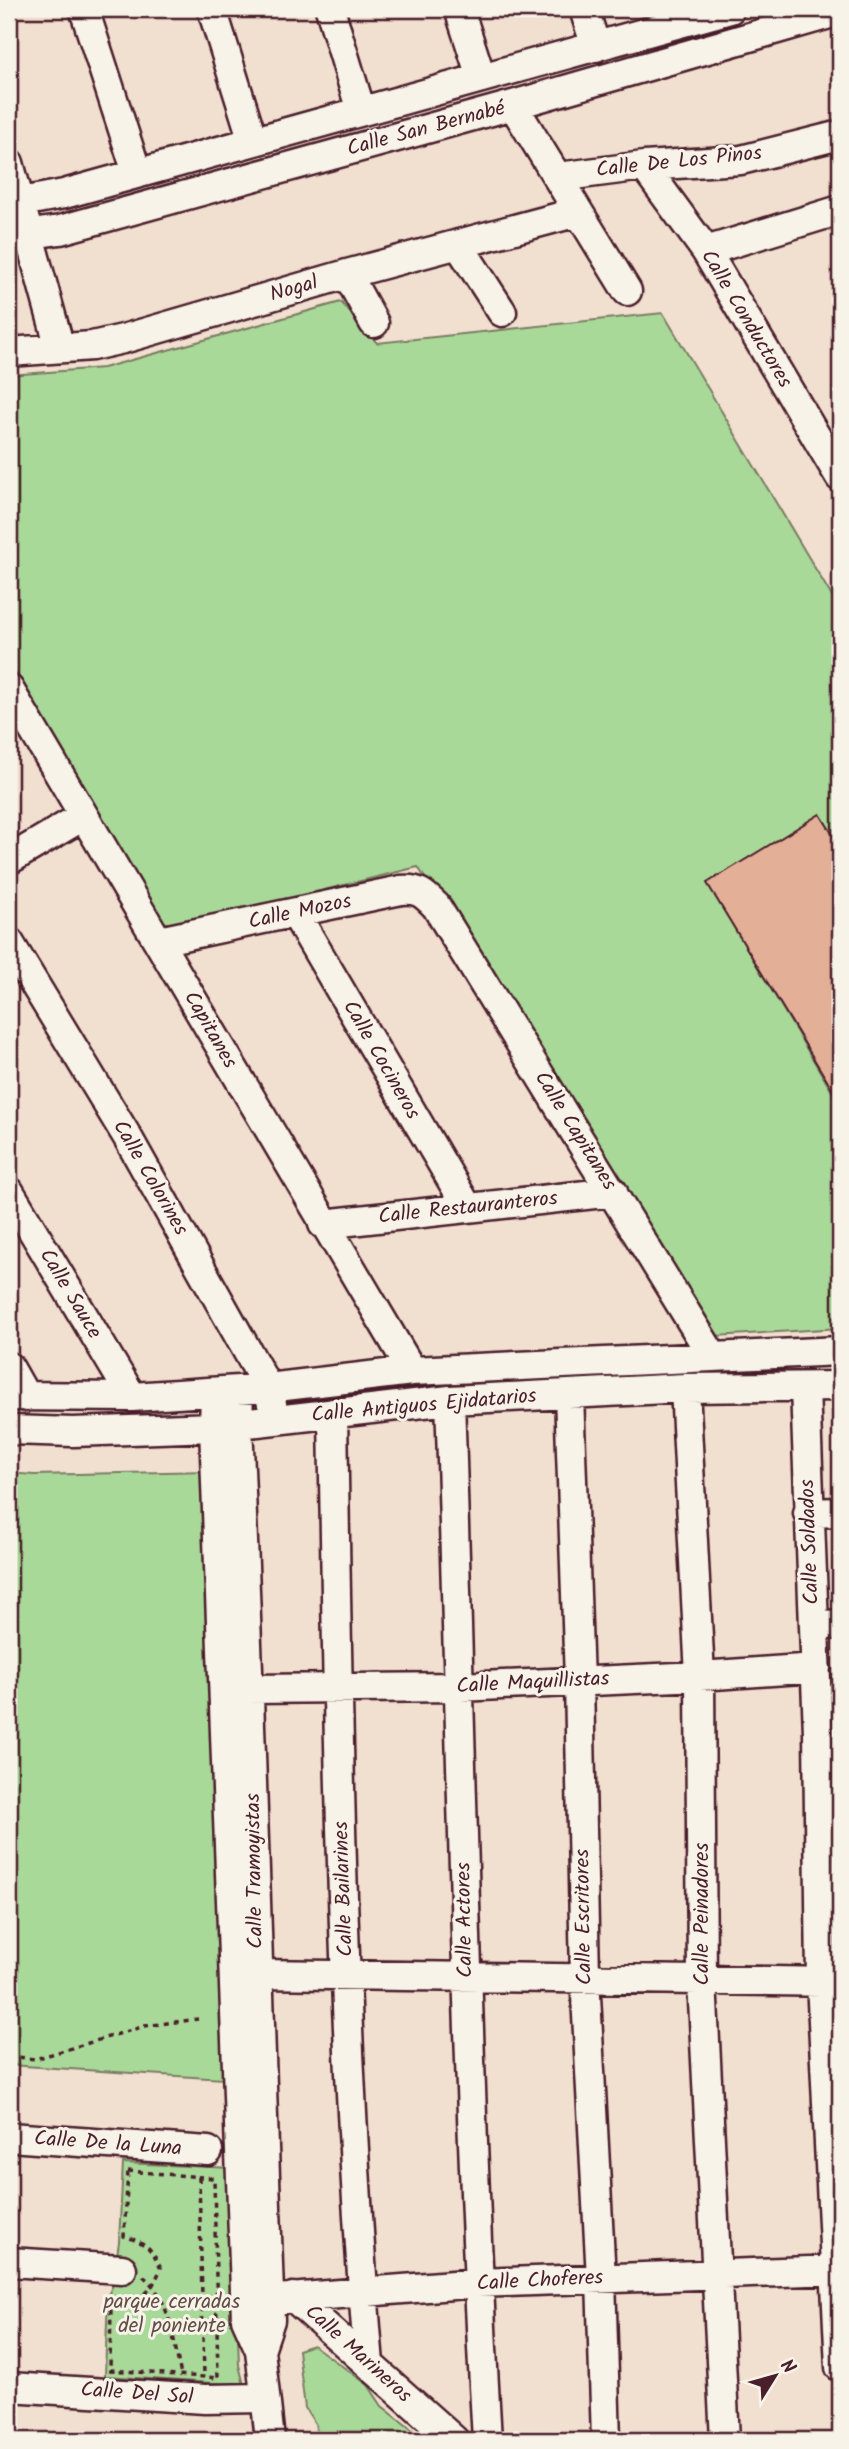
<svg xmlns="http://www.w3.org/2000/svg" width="849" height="2449" font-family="Kalam,sans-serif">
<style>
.green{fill:#a9d999;stroke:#7a7c62;stroke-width:2}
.building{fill:#e3af97;stroke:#4a1f2b;stroke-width:2}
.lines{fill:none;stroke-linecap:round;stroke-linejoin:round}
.minor-casing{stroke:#4a1f2b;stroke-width:33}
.path{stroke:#4a1f2b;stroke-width:3.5;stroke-dasharray:5 5;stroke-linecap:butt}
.minor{stroke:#f7f3e8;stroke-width:28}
.labels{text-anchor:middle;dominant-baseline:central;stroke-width:6;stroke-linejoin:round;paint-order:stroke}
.street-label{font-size:21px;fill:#4a1f2b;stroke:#f7f3e8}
.park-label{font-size:21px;fill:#624e46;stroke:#f7f3e8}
</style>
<rect width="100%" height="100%" fill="#f1dfd0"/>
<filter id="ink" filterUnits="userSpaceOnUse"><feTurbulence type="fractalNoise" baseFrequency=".0143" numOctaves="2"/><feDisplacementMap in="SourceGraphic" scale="14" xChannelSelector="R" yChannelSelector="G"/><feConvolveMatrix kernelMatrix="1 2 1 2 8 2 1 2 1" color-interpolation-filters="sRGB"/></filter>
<g filter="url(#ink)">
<!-- green -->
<path class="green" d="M 341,302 L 377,343 L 663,313 L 840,610 L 840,847 L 820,814 L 708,883 L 840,1105 L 840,1328 L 716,1336 L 418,867 L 168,928 L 9,662 L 9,375 L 103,368 Z
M 208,1471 L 223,2079 L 9,2065 L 9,1473 L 34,1475 Z
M 123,2163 L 232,2168 L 239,2365 L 244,2385 L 105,2376 L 108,2295 L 112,2287 L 119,2242 Z
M 313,2345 L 368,2385 L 382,2406 L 425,2440 L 318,2440 L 316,2425 L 305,2408 L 298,2350 Z"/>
<!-- building -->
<path class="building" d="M 820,814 L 840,846 L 840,1102 L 707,883 Z"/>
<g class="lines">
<!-- minor casing -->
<g class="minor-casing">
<path id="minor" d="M 84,9 L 137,173
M 212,9 L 253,141
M 330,9 L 361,111
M 459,9 L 481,77
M 584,9 L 596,47
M 513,105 L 627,291
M 9,163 L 60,348
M 644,166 L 706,251 L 840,477
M 558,177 L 644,166 L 741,160 L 840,135
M 21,202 L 64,194 L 730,9
M 9,237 L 60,230 L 513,105 L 840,11
M 458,244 L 502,312
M 706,251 L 840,210
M 347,274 L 374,323
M 9,352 L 92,346 L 123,339 L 347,274 L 578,212
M 9,689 L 412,1371
M 9,860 L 83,816
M 295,913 L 468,1208
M 159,941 L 401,890 C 418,888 424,894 436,906 L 713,1357
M 9,942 L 128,1138 L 268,1388 L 272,1404
M 9,1191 L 132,1397
M 323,1224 L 613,1192
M 9,1367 L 26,1397
M 685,1388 L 700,1676 L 702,1981 L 725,2440
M 805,1388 L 818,1733 L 821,1981 L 840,2367
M 239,1390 L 238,1425 C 252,1724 259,2022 270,2320 L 260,2350
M 215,1392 L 214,1427 L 246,2319 L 260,2350 L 270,2440
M 569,1394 L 579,1681 L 585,1977 L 601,2278 L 606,2440
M 9,1396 L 132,1397 L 268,1388 L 412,1371 L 840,1351
M 450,1400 C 462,1747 467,2094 487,2440
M 333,1413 C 338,1730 342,2048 369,2364
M 9,1430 L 73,1432 L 214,1427 L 450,1400 L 685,1388 L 840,1386
M 808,1513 L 840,1512
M 814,1626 L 840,1624
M 250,1689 L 460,1687 L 700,1676 L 816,1668
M 257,1974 L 837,1982
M 9,2137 L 208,2151
M 9,2262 L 122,2269
M 293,2297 L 454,2440
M 252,2301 L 478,2283 L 836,2270
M 9,2387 L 205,2399 L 265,2398"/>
</g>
<!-- path -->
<path class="path" d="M 9,2056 L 35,2059 L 145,2026 L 198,2019
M 128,2171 L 214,2178 L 218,2378 L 110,2370 L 111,2303 L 127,2306 C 147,2294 152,2290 161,2268 C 151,2247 146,2243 124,2236 Z
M 199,2177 L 204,2376
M 143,2276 C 171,2299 173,2341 181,2375"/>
<!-- minor -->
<use href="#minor" class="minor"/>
</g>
</g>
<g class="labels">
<!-- street labels -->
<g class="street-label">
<text transform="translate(426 129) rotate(-15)">Calle San Bernabé</text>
<text transform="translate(679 162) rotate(-6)">Calle De Los Pinos</text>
<text transform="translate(294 289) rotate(-16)">Nogal</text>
<text transform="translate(746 319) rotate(59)">Calle Conductores</text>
<text transform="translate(300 912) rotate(-12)">Calle Mozos</text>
<text transform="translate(210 1030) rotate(60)">Capitanes</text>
<text transform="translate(381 1060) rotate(60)">Calle Cocineros</text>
<text transform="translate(575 1131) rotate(58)">Calle Capitanes</text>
<text transform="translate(150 1178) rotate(60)">Calle Colorines</text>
<text transform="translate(468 1208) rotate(-6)">Calle Restauranteros</text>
<text transform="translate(70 1294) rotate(59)">Calle Sauce</text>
<text transform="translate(424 1406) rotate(-5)">Calle Antiguos Ejidatarios</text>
<text transform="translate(810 1542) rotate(-92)">Calle Soldados</text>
<text transform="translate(533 1683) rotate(-3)">Calle Maquillistas</text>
<text transform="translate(255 1871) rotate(-91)">Calle Tramoyistas</text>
<text transform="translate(344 1889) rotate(-92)">Calle Bailarines</text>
<text transform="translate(702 1914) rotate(-90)">Calle Peinadores</text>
<text transform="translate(584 1917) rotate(-91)">Calle Escritores</text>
<text transform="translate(465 1920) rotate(-91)">Calle Actores</text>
<text transform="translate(108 2144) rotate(4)">Calle De la Luna</text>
<text transform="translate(540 2281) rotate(-3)">Calle Choferes</text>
<text transform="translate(358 2354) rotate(42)">Calle Marineros</text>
<text transform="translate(137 2394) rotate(4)">Calle Del Sol</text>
</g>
<!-- park labels -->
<g class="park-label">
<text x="172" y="2302">parque cerradas<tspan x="172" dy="24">del poniente</tspan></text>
</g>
</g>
<!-- margin -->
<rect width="849" height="2449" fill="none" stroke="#f7f3e8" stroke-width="35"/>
<rect x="18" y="18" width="814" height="2414" fill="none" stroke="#4a1f2b" stroke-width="2.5" filter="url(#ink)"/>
<!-- north arrow -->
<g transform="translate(775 2376) rotate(53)" stroke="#f7f3e8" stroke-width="5" paint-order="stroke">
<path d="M0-5L12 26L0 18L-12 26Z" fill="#4a1f2b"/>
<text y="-10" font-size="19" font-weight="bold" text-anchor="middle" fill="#4a1f2b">N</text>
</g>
</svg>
